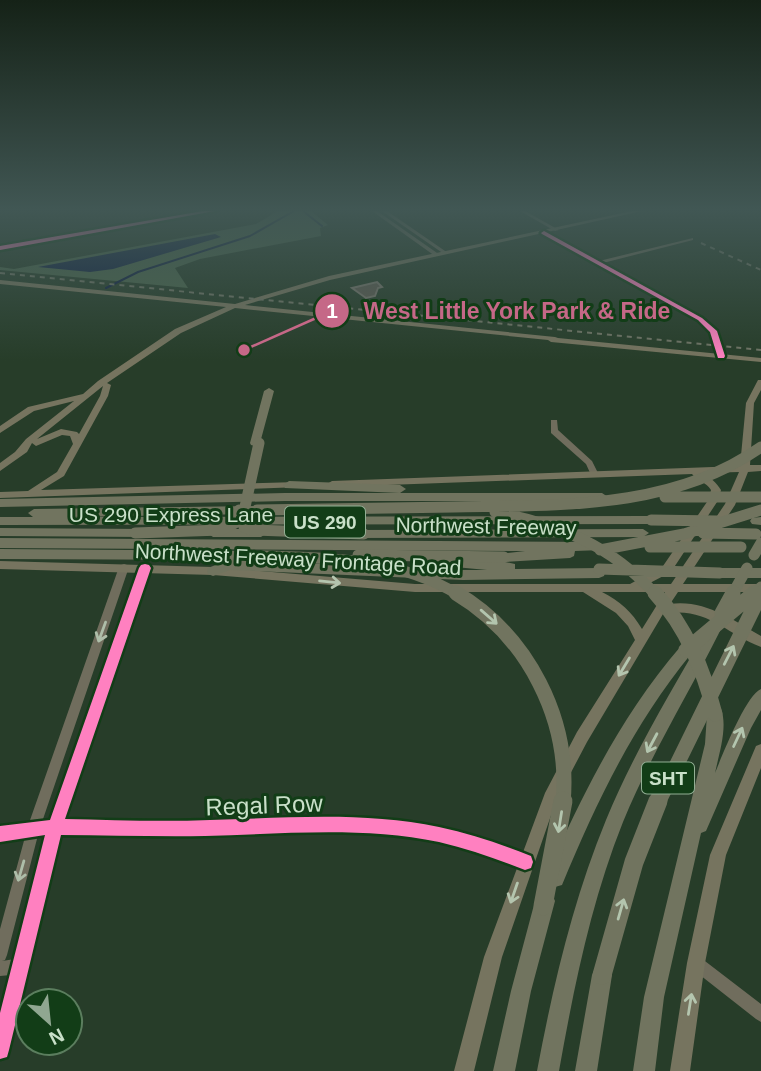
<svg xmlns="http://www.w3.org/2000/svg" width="761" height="1071" font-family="Arial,sans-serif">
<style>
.green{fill:#4a654b}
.water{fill:#0e1e43}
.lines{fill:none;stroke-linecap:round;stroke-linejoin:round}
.stream{stroke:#0e1e43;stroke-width:2}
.building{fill:#5b594f;stroke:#76746a;stroke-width:2}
.minor{fill:#706d5d;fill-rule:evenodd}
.major{fill:#76745f;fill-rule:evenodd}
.highway{fill:#71745f;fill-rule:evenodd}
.rail{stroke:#6f7465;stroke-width:2;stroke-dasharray:5 5;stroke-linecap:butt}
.highway-bridge-far2{stroke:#71745f;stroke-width:11}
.highway-bridge-far1{stroke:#71745f;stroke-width:15}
.highway-bridge{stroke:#71745f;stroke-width:19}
.cycleway-casing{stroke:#123d17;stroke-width:5}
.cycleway{fill:#ff80c0;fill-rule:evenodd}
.oneway{stroke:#b4c5ae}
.oneway2{stroke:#b3c5ae}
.oneway3{stroke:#aebea9}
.labels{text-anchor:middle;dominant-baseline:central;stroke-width:6;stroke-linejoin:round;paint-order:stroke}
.shield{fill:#123d17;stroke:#92af94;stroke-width:2}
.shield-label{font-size:19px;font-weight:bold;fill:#c9e0c9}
.street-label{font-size:21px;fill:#c9e0c9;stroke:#123d17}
.near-street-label{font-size:24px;fill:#c9e0c9;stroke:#123d17}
.leader{fill:none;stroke:#c56887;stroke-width:2.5}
.callout-dot{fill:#c56887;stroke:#123d17;stroke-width:2.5}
.mark-label{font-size:21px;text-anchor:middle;font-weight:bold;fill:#fff}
.callout-label{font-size:23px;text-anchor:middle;font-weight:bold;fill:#c56887;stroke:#123d17;stroke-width:6;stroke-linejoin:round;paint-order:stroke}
</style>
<rect width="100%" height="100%" fill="#273d29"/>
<!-- green -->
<path class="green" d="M 278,211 L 311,211 L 328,225 L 320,228 L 321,236 L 200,259 L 175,268 L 188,288 L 0,270 L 0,267 L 14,269 L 256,224 Z"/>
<!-- water -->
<path class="water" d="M 215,234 L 221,237 L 113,269 L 90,272 L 38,267 Z"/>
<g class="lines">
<!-- stream -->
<path class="stream" d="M 303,211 L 322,226
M 106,288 L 138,272 L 250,236 L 294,211"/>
</g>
<!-- building -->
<path class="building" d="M 377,282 L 382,287 L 378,288 L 375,296 L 366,298 L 352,288 Z"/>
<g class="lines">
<!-- minor -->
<path class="minor" d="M 204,211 L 214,211 L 0,249 L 0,247 Z
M 372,211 L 377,211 L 440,255 L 435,256 Z
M 382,211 L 387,211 L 448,253 L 444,254 Z
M 520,211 L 525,211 L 559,230 L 555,231 Z
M 544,232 L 599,261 L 693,238 L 693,240 L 603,263 L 702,318 L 716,331 L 724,356 L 723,357 L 718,356 L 710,332 L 698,320 L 542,234 L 542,233 Z
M 551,420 L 557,420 L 558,430 L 592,461 L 598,473 L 597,475 L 591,475 L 586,464 L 551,433 Z
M 124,564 L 127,565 L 129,567 L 42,822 L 51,821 L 140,568 L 142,566 L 148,566 L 150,568 L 63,821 C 112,821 160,823 208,822 C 284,820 363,813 438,828 C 470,834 500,845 530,857 L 532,862 L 530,867 L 525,869 C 497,858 469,847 439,841 C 362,825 282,833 204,834 C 156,836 108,834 60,833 L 8,1050 L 6,1056 L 0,1058 L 0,1019 L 11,975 L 0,976 L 0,929 L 25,837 L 0,840 L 0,828 L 29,823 L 119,567 L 121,565 ZM 47,834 L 15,959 L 2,961 L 5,960 L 7,955 L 38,835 Z
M 696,956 L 701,958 L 761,1004 L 761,1022 L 756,1019 L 691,968 L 689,963 L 691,958 Z"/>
<!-- major -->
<path class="major" d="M 632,211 L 642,211 L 330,280 L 245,305 L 555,337 L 558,338 L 761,358 L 761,362 L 551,342 L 548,340 L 235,308 L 181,333 L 107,383 L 111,385 L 108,396 L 64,476 L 41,490 L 298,482 L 301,483 L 303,485 L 301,487 L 0,498 L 0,492 L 28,491 L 57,472 L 73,444 L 70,436 L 62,435 L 36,446 L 32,443 L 27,452 L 0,471 L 0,463 L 15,452 L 26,439 L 74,401 L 34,411 L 0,433 L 0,426 L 28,407 L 83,394 L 98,381 L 175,329 L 226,307 L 0,284 L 0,280 L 235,304 L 329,276 ZM 103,386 L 100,396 L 79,434 L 77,432 L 61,429 L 37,439 Z
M 758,380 L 761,380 L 761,390 L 754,403 L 750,465 L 761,465 L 761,471 L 748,472 L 735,505 L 683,584 L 761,584 L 761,592 L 678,592 L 670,604 C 704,599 733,620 761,636 L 761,647 C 724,633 707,606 663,614 L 587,742 L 556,801 L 502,957 L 474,1071 L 454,1071 L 484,957 L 545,793 L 577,732 L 635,640 L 628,626 L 616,613 L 583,592 L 415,592 L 213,575 L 0,569 L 0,561 L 213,567 L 415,584 L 630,584 L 663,566 L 709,499 L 711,490 C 706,482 697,481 692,474 L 332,487 L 327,484 L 332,481 L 740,466 L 746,403 ZM 739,472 L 725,504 L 671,584 L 648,584 L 671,572 L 719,499 L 721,490 C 716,482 711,478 703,473 ZM 602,592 L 665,592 L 642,629 C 632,612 620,601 602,592 Z
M 761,744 L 761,768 L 726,855 L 705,963 L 690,1071 L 670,1071 L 687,963 L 710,855 L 756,746 Z"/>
<!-- highway -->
<path class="highway" d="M 269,388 L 274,391 L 260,443 L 255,446 L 251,445 L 250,443 L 264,391 Z
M 289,481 L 400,485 L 406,489 L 400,493 L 285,488 L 283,485 Z
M 285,493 L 602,493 L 608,497 L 602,501 L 285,501 L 0,507 L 0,499 Z
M 257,506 L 263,510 L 257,514 L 65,517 L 651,516 L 657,520 L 651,524 L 0,525 L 0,517 L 33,517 L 28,513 L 34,509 Z
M 761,517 L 761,525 L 752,524 L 750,521 L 752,518 Z
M 0,528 L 146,529 L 152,533 L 146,537 L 0,536 Z
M 213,529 L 261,529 L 267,533 L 261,537 L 213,537 L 207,533 Z
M 643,529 L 649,533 L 643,537 L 353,538 L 347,534 L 353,530 Z
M 0,538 L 598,542 L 604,547 L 602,550 L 575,551 L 574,556 L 570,558 L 505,562 L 515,564 L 515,569 L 599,568 L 604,570 L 605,573 L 604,576 L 599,578 L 463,580 L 230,570 L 213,576 L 208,574 L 207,571 L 208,568 L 228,560 L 0,559 L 0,549 L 263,551 L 267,553 L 269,556 L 267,559 L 236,560 L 463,570 L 487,570 L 444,566 L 440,564 L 438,561 L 440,558 L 444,556 L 504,562 L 498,557 L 500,554 L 525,551 L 0,548 Z
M 720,568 L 761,568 L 761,578 L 720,578 L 715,576 L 714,573 L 715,570 Z
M 713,625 L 718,627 L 720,631 C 688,695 650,756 623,822 C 591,902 574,987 559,1071 L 537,1071 C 553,986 573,900 606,820 C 634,752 672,690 708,627 Z
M 686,644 L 691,646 L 693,650 L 691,654 C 633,725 597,801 562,885 L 555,887 L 548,885 L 546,878 L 548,871 C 586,788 621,716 681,646 Z
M 761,689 L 761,710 L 751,728 L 706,831 L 701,833 L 664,997 L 655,1071 L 633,1071 L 644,997 L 705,744 L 707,714 L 709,709 L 715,707 L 721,709 C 728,727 719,754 715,773 C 722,756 746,695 761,689 Z
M 545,891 L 552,894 L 555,901 L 531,991 L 515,1071 L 493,1071 L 511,991 L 535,901 L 538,894 Z
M 602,965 L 609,968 L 612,975 L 597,1071 L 575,1071 L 592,975 L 595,968 Z"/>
<!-- rail -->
<path class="rail" d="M 701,243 L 761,270
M 0,273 L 761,350"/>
<!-- highway-bridge-far2 -->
<path class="highway-bridge-far2" d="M 259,443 L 243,516 L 244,527 L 252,530 L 364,534
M 665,497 L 761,497
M 257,510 C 323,509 388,508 454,507 C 558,505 672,510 761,447
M 495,512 C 559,524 612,546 656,595
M 651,520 L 717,521
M 135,533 L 221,530 L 235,523 L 239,510
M 703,533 L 756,534
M 650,547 L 741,547
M 600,550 L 684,534 L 761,510
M 358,555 L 504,557
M 754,555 L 761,543
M 263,556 C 332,558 398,558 459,595
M 599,569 L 720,573
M 732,595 L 747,568
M 752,595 L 761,587
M 760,595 L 761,592"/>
<!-- highway-bridge-far1 -->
<path class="highway-bridge-far1" d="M 456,593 C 528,636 571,720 563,803
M 655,593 C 687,628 703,669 715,714
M 722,613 L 733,593
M 686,650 L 754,593
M 658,803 L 761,593"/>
<!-- highway-bridge -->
<path class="highway-bridge" d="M 543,906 L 563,801
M 602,975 L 634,862 L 658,801"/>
<!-- cycleway casing -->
<g class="cycleway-casing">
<path id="cycleway" d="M 203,211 L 215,211 L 0,250 L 0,246 Z
M 544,231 L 702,318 L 717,331 L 725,356 L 724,358 L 718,358 L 710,332 L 698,320 L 542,234 L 541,233 Z
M 145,564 L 149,565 L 151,568 L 65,819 C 113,820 161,822 210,820 C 285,818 364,811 439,827 C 471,834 501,844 531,856 L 533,862 L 531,868 L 525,870 C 497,859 469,849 439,842 C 362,826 282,834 205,836 C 157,837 109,835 61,835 L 9,1050 L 7,1057 L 0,1059 L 0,1013 L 45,835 L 0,842 L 0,826 L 50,820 L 139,568 L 141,565 Z"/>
</g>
<!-- cycleway -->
<use href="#cycleway" class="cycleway"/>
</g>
<!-- one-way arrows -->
<defs><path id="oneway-shaft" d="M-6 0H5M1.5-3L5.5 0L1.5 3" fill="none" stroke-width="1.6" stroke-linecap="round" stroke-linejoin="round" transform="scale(1.75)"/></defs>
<g class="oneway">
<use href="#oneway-shaft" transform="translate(330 582) rotate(6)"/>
<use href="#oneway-shaft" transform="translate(624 667) rotate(121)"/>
<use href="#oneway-shaft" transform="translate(514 893) rotate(109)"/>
<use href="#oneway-shaft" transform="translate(690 1004) rotate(-81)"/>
</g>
<g class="oneway2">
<use href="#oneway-shaft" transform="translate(489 617) rotate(41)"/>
<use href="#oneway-shaft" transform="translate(729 655) rotate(-63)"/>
<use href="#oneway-shaft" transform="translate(738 737) rotate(-65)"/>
<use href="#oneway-shaft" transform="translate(652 743) rotate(118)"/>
<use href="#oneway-shaft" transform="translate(560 822) rotate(99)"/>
<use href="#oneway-shaft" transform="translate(621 909) rotate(-74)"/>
</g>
<g class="oneway3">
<use href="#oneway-shaft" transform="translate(102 632) rotate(110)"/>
<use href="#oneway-shaft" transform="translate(21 871) rotate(106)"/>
</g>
<!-- sky -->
<linearGradient id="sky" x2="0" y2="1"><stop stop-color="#152217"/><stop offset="0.58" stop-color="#415754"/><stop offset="1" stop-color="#415754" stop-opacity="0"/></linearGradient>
<rect width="761" height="361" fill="url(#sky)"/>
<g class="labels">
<!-- shield labels -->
<g class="shield">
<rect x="285" y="506.5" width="80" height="31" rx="5"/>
<rect x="642" y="762.5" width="52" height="31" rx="5"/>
</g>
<g class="shield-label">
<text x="325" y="522">US 290</text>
<text x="668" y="778">SHT</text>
</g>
<!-- street labels -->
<g class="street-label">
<text x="171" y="514">US 290 Express Lane</text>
<text transform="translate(486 526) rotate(1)">Northwest Freeway</text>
<text transform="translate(298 559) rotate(3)">Northwest Freeway Frontage Road</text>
</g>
<!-- near-street labels -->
<g class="near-street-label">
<text transform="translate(264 805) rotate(-2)">Regal Row</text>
</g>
</g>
<!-- callouts -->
<path class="leader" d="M244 350L332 311"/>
<g class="callout-dot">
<circle cx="244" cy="350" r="7"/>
<circle cx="332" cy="311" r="18"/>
</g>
<g class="mark-label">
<text x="332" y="318">1</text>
</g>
<g class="callout-label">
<text x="517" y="319">West Little York Park &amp; Ride</text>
</g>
<!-- north arrow -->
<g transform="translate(49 1022) rotate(153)"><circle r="33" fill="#123d17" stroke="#5b7e5e" stroke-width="2"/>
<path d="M0-5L12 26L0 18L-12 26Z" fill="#90a791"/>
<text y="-10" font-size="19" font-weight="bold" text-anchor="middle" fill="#c9e0c9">N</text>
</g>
</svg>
